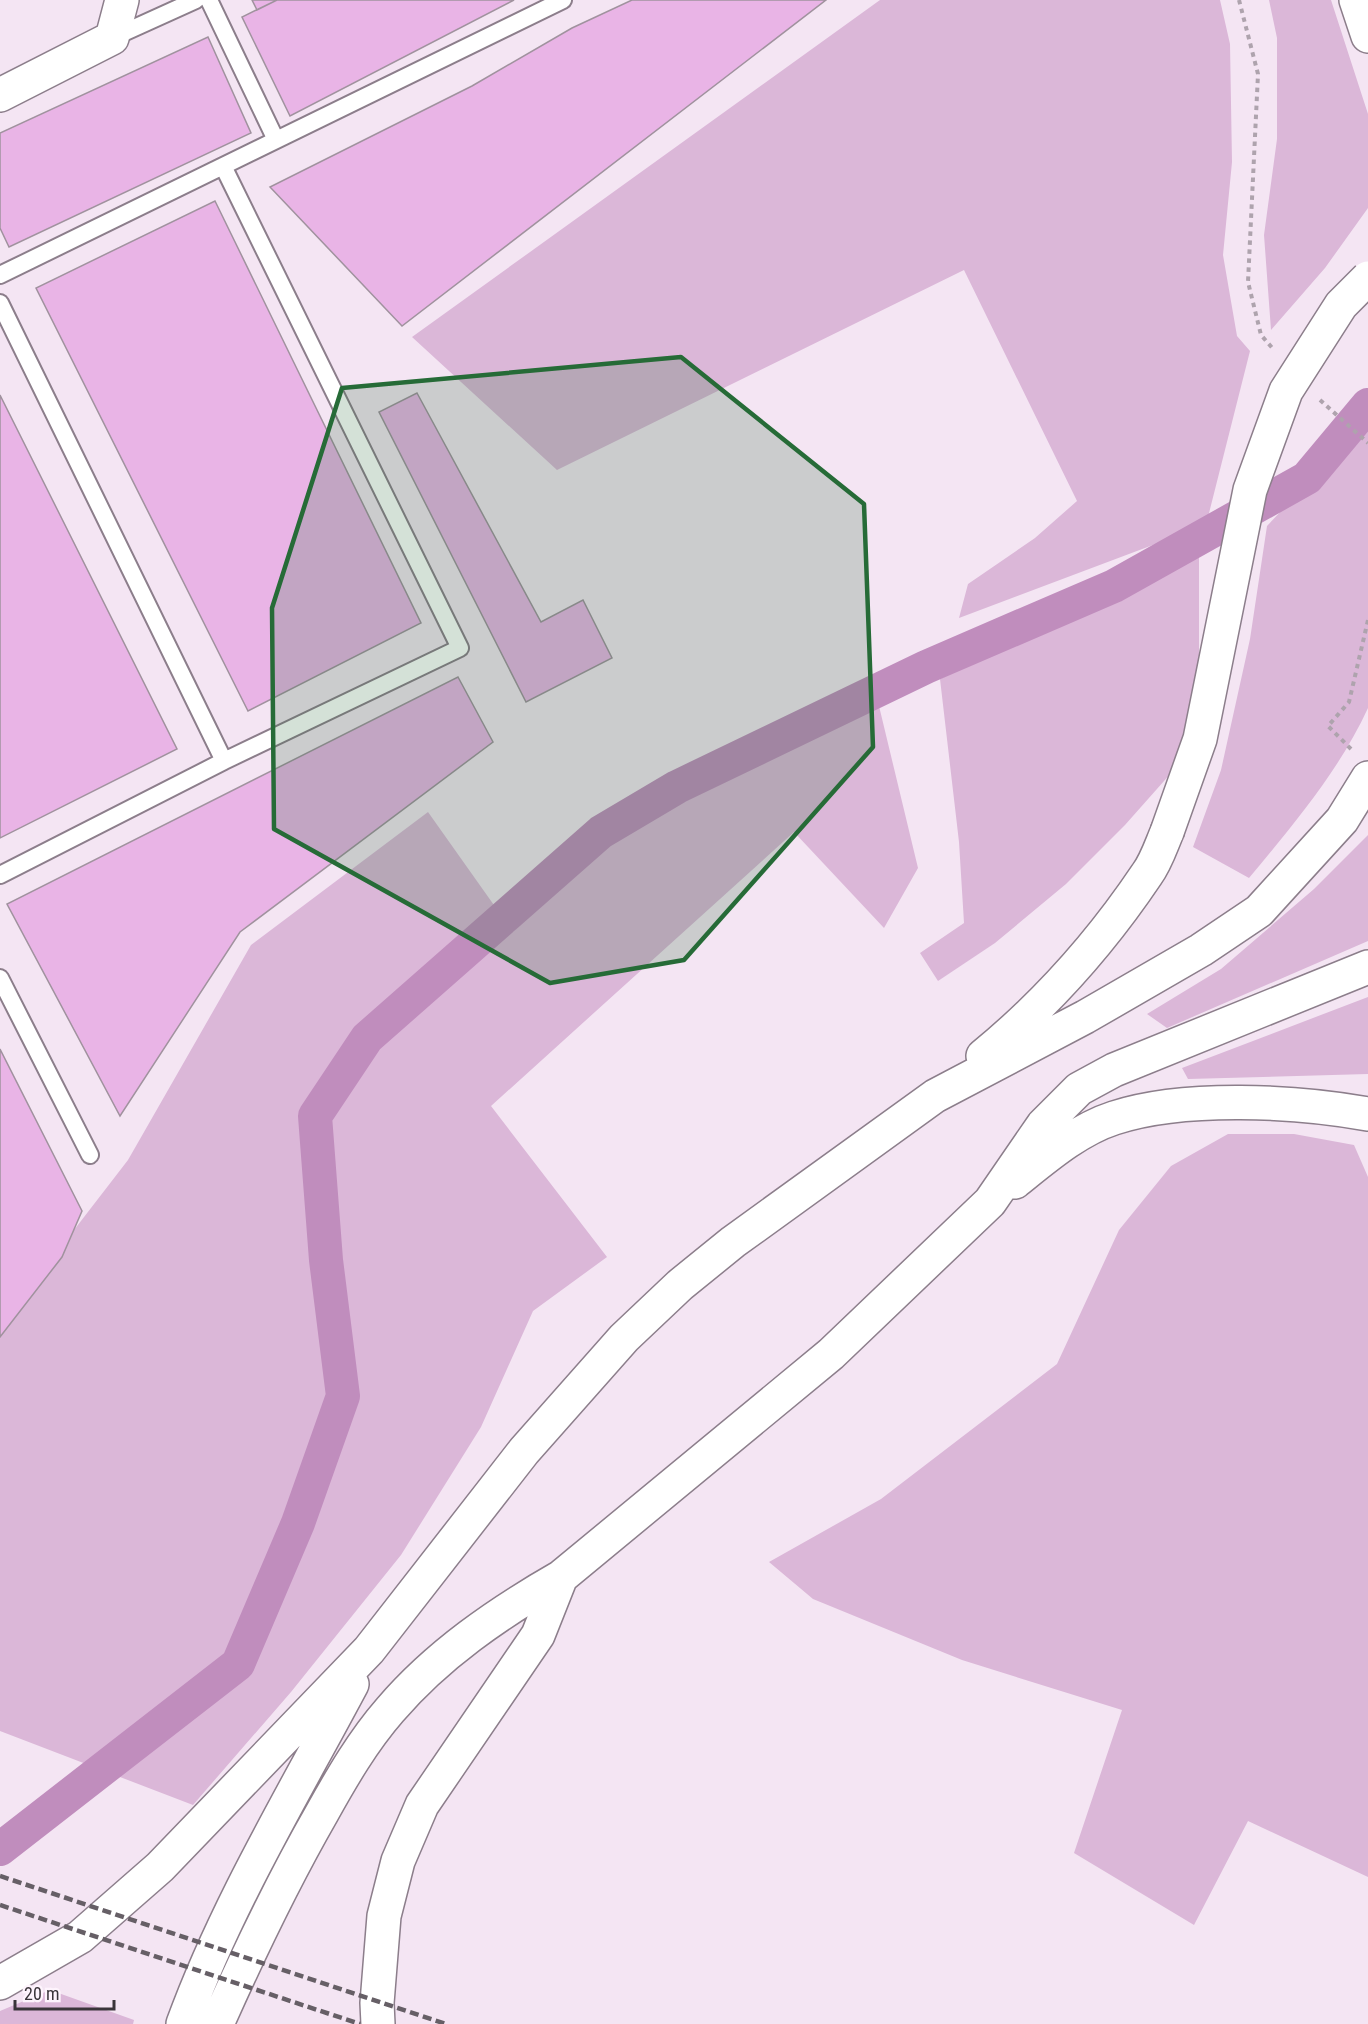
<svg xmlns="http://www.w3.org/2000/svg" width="1368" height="2024" font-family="'Roboto Condensed',sans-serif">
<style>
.green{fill:#dbb7d8}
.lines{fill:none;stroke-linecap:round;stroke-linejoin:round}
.canal{stroke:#c08dbd;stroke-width:34}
.building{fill:#e9b4e6;stroke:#a0929e;stroke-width:1.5}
.lane-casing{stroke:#8c7e8b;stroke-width:20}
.secondary-casing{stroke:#8c7e8b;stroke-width:36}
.highway-casing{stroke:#8c7e8b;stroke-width:36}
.path{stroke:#aea3ad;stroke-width:4;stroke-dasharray:4.5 4.5;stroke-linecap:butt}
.lane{stroke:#fff;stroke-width:16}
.secondary{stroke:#fff;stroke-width:33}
.highway{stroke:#fff;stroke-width:33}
.rail{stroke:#665f66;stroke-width:4.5;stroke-dasharray:9 4.5;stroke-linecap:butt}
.highway-bridge-casing{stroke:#8c7e8b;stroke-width:36;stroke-linecap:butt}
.highway-bridge{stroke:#fff;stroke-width:33}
.marked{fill:#266b37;fill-opacity:0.2;stroke:#266b37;stroke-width:4.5;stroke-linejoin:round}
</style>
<rect width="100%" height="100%" fill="#f4e5f3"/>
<!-- green -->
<path class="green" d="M 880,0 L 1220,0 L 1230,44 L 1232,162 L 1223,255 L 1237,336 L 1250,351 L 1206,525 L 959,618 L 968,584 L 1035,538 L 1077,501 L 964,270 L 557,470 L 412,337 Z
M 1269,0 L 1331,0 L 1368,114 L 1368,208 L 1325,268 L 1271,330 L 1264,235 L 1277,139 L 1277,38 Z
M 1368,419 L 1368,708 C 1339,771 1293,825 1249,878 L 1193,847 L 1221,770 L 1250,639 L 1267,526 Z
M 1199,555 L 1199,672 L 1180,763 L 1125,825 L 1066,884 L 995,943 L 938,981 L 920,953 L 964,923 L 959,842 L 940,679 Z
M 879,706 L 918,868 L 884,928 L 794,832 L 491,1106 L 607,1257 L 533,1311 L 481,1427 L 401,1555 L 291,1692 L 193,1805 L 0,1731 L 0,1326 L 128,1160 L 251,945 L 428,812 L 513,932 L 586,858 L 747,765 Z
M 1368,835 L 1368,941 L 1167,1028 L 1147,1014 L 1221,969 L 1314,889 Z
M 1368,997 L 1368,1074 L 1188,1079 L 1182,1068 Z
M 1228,1134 L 1294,1134 L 1354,1145 L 1368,1177 L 1368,1877 L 1248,1821 L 1194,1925 L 1074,1853 L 1122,1710 L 962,1660 L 813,1599 L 769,1562 L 881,1499 L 1057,1364 L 1119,1230 L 1171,1166 Z
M 50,1990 L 134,2020 L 133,2024 L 0,2024 L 0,2011 Z"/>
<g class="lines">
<!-- canal -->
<path class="canal" d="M 0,1849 L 238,1664 L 298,1523 L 343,1396 L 326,1260 L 315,1116 L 367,1038 L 601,832 L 677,787 L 926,667 L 1114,586 L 1307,478 L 1368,405"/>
</g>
<!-- building -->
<path class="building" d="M 252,0 L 277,0 L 257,10 Z
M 277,0 L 514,0 L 290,116 L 242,17 Z
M 632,0 L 826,0 L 402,326 L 270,187 L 472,86 L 572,28 Z
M 208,37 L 251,133 L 9,247 L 0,228 L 0,133 Z
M 215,201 L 421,623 L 248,711 L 36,288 Z
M 417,393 L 541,622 L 583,600 L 612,658 L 526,702 L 379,412 Z
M 0,395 L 177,749 L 0,838 Z
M 458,677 L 493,742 L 240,932 L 120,1116 L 7,904 Z
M 0,1049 L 82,1211 L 62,1257 L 0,1337 Z"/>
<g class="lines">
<!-- lane casing -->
<g class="lane-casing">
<path id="lane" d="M 209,0 L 276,140
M 112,38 L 196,0
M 0,275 L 563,0
M 0,303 L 224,761
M 0,875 L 224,761 L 460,648 L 223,166
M 0,978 L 90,1155"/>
</g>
<!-- secondary casing -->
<g class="secondary-casing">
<path id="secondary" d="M 0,95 L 112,38 L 122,0"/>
</g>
<!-- highway casing -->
<g class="highway-casing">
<path id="highway" d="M 1356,0 L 1368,36
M 983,1056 C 1045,1005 1102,941 1147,874 C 1156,862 1161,846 1167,832
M 1015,1182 C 1045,1158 1077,1130 1114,1118 C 1184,1095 1296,1101 1368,1114
M 0,1983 L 80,1937 L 160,1867 L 369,1650 L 524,1451 L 624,1338 L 680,1285 L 733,1242 L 935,1096 L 1085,1017 L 1201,950 L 1259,911 L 1342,820 L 1368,778
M 183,2024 C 226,1906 293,1795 352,1684
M 217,2024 C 249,1952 283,1881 322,1813 C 342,1777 363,1741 390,1710 C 437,1655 498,1613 561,1577
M 378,2024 L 377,2003 L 384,1916 L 398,1861 L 422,1805 L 538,1635 L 561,1577 L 831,1354 L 990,1202 L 1043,1125 L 1079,1089 L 1114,1070 L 1368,967"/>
</g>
<!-- path -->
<path class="path" d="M 1239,0 L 1258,74 L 1248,282 L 1261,335 L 1274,350
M 1320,400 L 1368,443
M 1351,749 L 1328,726 L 1349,702 L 1368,620"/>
<!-- lane -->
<use href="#lane" class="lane"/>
<!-- secondary -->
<use href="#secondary" class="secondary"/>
<!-- highway -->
<use href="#highway" class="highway"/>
<!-- rail -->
<path class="rail" d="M 0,1876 L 446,2024
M 0,1905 L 360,2024"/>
<!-- highway-bridge casing -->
<g class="highway-bridge-casing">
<path id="highway-bridge" d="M 1167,832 L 1200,739 L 1250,490 L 1286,391 L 1341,305 L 1368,278"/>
</g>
<!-- highway-bridge -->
<use href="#highway-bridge" class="highway-bridge"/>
</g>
<!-- marked area -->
<path class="marked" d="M 681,357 L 864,504 L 873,747 L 684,960 L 550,983 L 274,829 L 272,608 L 342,388 Z"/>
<!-- scale -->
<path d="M15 2000v9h99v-9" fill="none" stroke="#3a353a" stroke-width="3"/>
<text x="24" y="2000" font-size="18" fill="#3a353a" stroke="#fef4fd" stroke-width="4.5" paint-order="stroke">20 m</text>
</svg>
